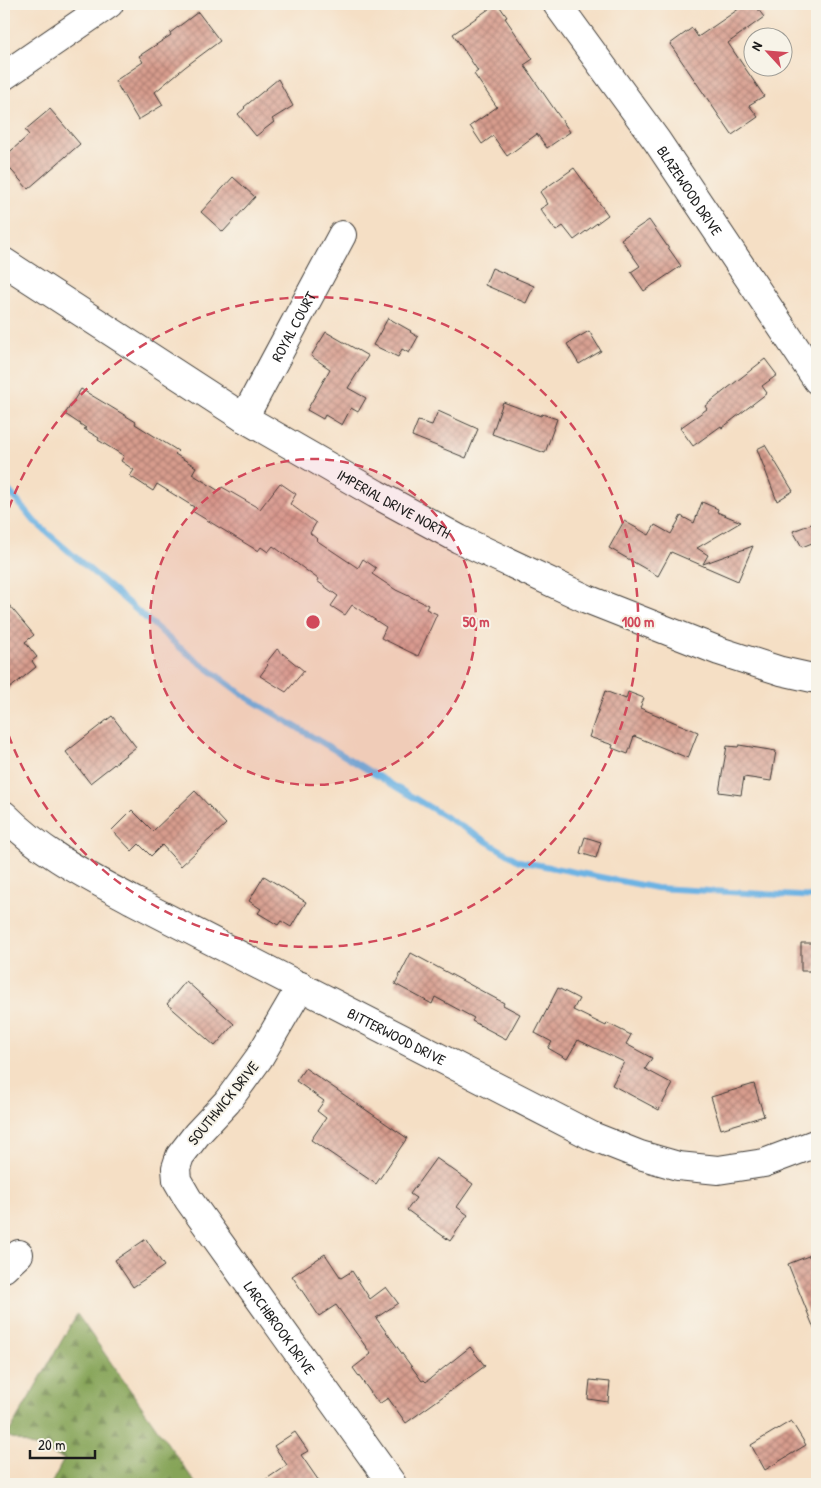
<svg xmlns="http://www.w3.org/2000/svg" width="821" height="1488" font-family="'Patrick Hand',sans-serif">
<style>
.forest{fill:url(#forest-firs);stroke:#51603a}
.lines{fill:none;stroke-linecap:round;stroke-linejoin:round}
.stream{stroke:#6db3e3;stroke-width:6}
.building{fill:url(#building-cross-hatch)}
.minor-casing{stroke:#3d3935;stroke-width:30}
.minor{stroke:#fff;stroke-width:28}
.ring{fill:none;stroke:#d1495b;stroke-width:2.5;stroke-dasharray:9 6}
.labels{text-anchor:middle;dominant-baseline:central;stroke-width:4;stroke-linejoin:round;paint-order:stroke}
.street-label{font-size:15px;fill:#1c1c1c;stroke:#f7f3e8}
.centre{fill:#d1495b;stroke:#f7f3e8;stroke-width:2.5}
.ring-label{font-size:15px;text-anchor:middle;font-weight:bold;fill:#d1495b;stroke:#f7f3e8;stroke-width:4;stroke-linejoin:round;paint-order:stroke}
</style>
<defs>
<pattern id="forest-firs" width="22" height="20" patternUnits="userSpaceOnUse" patternTransform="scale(1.25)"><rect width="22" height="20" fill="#86a458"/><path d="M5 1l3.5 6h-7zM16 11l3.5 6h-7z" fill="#6d8548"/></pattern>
<pattern id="building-cross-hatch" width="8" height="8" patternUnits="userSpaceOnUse" patternTransform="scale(1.25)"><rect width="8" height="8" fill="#d79c8d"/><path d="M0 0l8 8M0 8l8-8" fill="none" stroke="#ae7e72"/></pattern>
</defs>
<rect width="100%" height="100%" fill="#f7f3e8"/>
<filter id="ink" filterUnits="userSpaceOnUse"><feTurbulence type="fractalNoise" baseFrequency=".02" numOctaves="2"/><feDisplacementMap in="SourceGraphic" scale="10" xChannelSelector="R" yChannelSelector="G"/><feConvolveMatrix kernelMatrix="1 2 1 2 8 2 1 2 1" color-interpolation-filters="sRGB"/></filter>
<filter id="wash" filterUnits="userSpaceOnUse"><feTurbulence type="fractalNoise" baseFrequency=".0096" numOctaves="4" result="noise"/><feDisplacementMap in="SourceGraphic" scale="20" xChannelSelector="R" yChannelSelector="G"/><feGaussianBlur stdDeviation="1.12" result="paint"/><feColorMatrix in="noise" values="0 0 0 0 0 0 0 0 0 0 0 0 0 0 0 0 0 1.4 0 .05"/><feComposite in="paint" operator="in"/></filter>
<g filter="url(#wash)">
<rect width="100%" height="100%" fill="#f5dfc5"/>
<!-- forest -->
<path class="forest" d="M 77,1314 L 196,1484 L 51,1484 L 64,1459 L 7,1436 Z"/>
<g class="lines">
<!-- stream -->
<path class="stream" d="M 4,485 L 35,522 L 179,647 L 243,695 L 519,861 L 656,888 L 817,897"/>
</g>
<g id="blocks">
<!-- building -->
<path class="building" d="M 496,4 L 498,4 L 507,17 L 505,18 L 533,59 L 524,65 L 570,132 L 547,148 L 537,134 L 507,156 L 493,136 L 482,144 L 470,126 L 497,107 L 474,74 L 478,71 L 453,34 Z
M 746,4 L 754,4 L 764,17 L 728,43 L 764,96 L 749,105 L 758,117 L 732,135 L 670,44 L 692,28 L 698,37 Z
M 198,12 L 220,41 L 185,67 L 155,92 L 163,105 L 138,120 L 115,81 L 143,62 L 139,56 L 171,35 L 170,33 Z
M 278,79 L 293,106 L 272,119 L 274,122 L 256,136 L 238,114 L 245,108 L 244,107 Z
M 50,109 L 80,144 L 28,189 L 4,162 L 4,157 L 29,135 L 25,130 Z
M 574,168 L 608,215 L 574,240 L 563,226 L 556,231 L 540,209 L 548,204 L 540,192 Z
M 233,177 L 255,197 L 223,232 L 201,212 Z
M 649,220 L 681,266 L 644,291 L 631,272 L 640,266 L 621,239 Z
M 492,268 L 534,286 L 526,303 L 485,285 Z
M 388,318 L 411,331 L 410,332 L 418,337 L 409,353 L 402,349 L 398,357 L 373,345 Z
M 589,331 L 601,351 L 579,364 L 567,344 Z
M 326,332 L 368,356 L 348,388 L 366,398 L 358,412 L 351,408 L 342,425 L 325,415 L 323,419 L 307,410 L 330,369 L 311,356 Z
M 765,359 L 777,375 L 762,386 L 767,393 L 722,428 L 721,426 L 693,446 L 680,428 L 707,409 L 705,406 Z
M 81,389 L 136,422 L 135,424 L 178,451 L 175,454 L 196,467 L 192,474 L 219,491 L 222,487 L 260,509 L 280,483 L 296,494 L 290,504 L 316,523 L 310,533 L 317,539 L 316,540 L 358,568 L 363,559 L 376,568 L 372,574 L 396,590 L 428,605 L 426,609 L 437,614 L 418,656 L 381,638 L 386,627 L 352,605 L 345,615 L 331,606 L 338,596 L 317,581 L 318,579 L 273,546 L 268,552 L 261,547 L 258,551 L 192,511 L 194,507 L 157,484 L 153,491 L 130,476 L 134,470 L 121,461 L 124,456 L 98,440 L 99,438 L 84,429 L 86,428 L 65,414 Z
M 503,402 L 541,416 L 542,414 L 557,419 L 545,453 L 492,434 Z
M 438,411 L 478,429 L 466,458 L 412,436 L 418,421 L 432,425 Z
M 765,445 L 793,491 L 777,501 L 757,449 Z
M 702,502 L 718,509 L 717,512 L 741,522 L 697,548 L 708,555 L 703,564 L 753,546 L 738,581 L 671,552 L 658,576 L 609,548 L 624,521 L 649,535 L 655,525 L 671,534 L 681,516 L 694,523 Z
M 817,522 L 817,541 L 802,547 L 793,531 Z
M 4,599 L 34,635 L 25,642 L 37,657 L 32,661 L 36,667 L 4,693 Z
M 277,649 L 304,671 L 286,692 L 260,676 L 268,665 L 266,663 Z
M 605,691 L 626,699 L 628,692 L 644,698 L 640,708 L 698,732 L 688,758 L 634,736 L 628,754 L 612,748 L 613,745 L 589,737 Z
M 112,716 L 136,747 L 90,783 L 66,752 Z
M 739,745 L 776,751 L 771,781 L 744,777 L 741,795 L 719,792 L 727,746 L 738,747 Z
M 195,791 L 226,824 L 181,866 L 162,845 L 151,856 L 139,844 L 132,851 L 112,830 L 132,810 L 153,831 Z
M 585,837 L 601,842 L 596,858 L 580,853 Z
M 264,876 L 306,902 L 291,927 L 281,921 L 278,925 L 258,913 L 261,909 L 249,901 Z
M 801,943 L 817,943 L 817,971 L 801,971 Z
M 411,953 L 504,1003 L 503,1005 L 520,1014 L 506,1039 L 472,1021 L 474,1018 L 435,997 L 432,1004 L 395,984 Z
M 186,981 L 234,1024 L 215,1046 L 167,1004 Z
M 558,988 L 579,999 L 573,1010 L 606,1026 L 607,1023 L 631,1035 L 626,1044 L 652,1058 L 645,1069 L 673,1084 L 659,1110 L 612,1085 L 624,1062 L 578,1040 L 567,1059 L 548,1048 L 552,1042 L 535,1033 Z
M 305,1068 L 407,1138 L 376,1184 L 311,1140 L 326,1118 L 317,1111 L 324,1101 L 296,1081 Z
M 754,1084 L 764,1116 L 721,1129 L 711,1097 Z
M 436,1158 L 473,1184 L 457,1207 L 468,1215 L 450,1241 L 407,1210 L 416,1198 L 410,1194 Z
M 146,1239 L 164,1266 L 133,1287 L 115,1260 Z
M 325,1254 L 341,1278 L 352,1271 L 370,1299 L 386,1287 L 398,1303 L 376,1318 L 422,1381 L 424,1380 L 426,1382 L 470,1347 L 485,1366 L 406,1423 L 388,1398 L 379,1404 L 353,1368 L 371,1354 L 336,1305 L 319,1316 L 292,1276 Z
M 811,1255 L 817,1272 L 817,1336 L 788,1264 Z
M 590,1380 L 610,1382 L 608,1402 L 588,1399 Z
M 791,1421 L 806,1445 L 765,1470 L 751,1445 Z
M 295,1432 L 308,1451 L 301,1455 L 321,1484 L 259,1484 L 287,1465 L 274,1446 Z"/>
</g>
</g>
<g filter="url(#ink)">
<use href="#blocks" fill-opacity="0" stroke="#3d3935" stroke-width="1"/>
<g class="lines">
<!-- minor casing -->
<g class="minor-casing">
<g id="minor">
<path id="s1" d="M 557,4 L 657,141 L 817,380"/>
<path d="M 4,76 L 109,4"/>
<path id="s2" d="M 4,262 L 244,418 L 376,494 L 459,539 L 587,599 L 719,651 L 781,671 L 817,679"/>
<path id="s3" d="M 244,418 L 342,235"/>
<path id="s4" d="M 4,815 C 43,854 86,875 134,901 L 592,1136 L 640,1155 L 678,1166 L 718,1170 L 764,1163 L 817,1143"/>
<path id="s5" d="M 301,986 L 259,1058 L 227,1102 L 197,1134 L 180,1156 L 176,1168 L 177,1180 L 188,1199 L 392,1484"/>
<path d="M 4,1268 L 19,1254"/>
</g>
</g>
<!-- minor -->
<use href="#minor" class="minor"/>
</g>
</g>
<!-- distance rings -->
<circle cx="313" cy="622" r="163" fill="#d1495b" fill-opacity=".12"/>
<g class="ring">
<circle cx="313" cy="622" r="163"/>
<path d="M4 522A325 325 0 1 1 4 722"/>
</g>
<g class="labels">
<!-- street labels -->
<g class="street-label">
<text stroke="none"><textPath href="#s1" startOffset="229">BLAZEWOOD DRIVE</textPath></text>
<text stroke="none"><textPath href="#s3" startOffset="104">ROYAL COURT</textPath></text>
<text stroke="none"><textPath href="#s2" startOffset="459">IMPERIAL DRIVE NORTH</textPath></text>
<text stroke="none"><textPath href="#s4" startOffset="452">BITTERWOOD DRIVE</textPath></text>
<text transform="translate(223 1103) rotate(-51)">SOUTHWICK DRIVE</text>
<text stroke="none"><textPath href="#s5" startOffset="414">LARCHBROOK DRIVE</textPath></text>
</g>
</g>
<circle cx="313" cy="622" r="8" class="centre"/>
<g class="ring-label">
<text x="476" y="627">50 m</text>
<text x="638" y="627">100 m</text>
</g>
<!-- margin -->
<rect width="821" height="1488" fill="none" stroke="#f7f3e8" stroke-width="20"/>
<!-- north arrow -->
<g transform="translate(768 52) rotate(296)"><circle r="24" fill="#f7f3e8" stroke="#9f9d96"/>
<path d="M0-4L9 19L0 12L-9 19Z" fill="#d1495b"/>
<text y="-8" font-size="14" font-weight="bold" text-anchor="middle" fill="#1c1c1c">N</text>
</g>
<!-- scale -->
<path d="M30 1450v8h65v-8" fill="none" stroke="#1c1c1c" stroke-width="2.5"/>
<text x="38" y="1450" font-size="15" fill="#1c1c1c" stroke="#f7f3e8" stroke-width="4" paint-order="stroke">20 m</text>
</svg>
